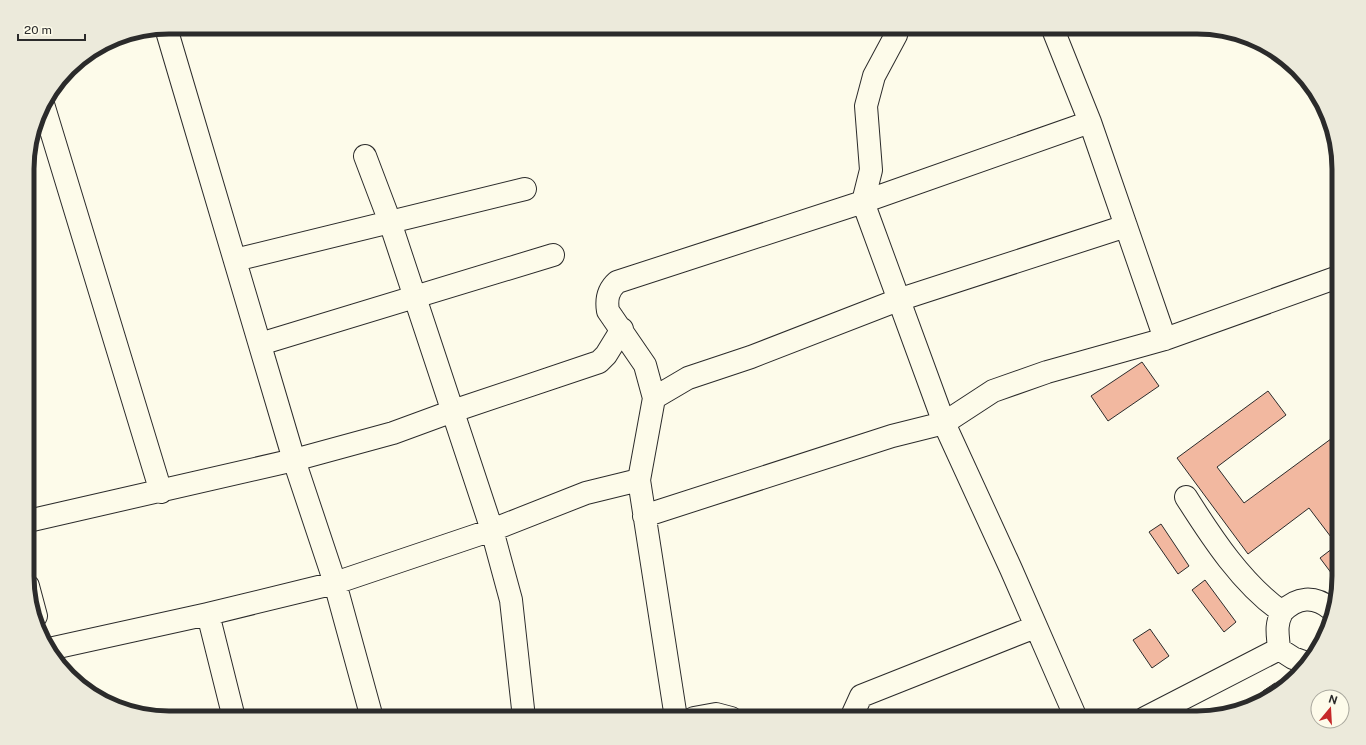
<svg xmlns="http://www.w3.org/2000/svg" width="1366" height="745" font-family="'Public Sans',sans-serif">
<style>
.building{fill:#f2b8a0;stroke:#2b2b2b}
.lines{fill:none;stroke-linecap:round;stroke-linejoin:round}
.minor-casing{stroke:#2b2b2b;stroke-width:24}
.minor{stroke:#fdfbea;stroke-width:22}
.rim{fill:none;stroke:#2b2b2b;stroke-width:5}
</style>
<rect width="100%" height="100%" fill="#fdfbea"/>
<!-- building -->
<path class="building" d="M 1142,362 L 1159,386 L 1108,421 L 1091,396 Z
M 1268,391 L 1286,415 L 1217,467 L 1244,503 L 1339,433 L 1338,582 L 1320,558 L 1337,545 L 1309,508 L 1248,554 L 1177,458 Z
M 1161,524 L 1189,566 L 1178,574 L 1149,532 Z
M 1205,580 L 1236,622 L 1224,632 L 1192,590 Z
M 1150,629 L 1169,656 L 1152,668 L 1133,640 Z
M 1275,683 L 1279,690 L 1276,694 L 1267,697 L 1263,691 Z"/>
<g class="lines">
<!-- minor casing -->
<g class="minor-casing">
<path id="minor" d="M 898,27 L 896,35 L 874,76 L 866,106 L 871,170 L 863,202 L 944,423 L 1011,569 L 1076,718
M 1052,27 L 1090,122 L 1165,339
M 166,28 L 294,460 L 335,583 L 372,718
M 43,104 L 161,492
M 365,156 L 390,222 L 492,530 L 511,600 L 524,718
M 235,260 L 525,189
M 260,344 L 553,255
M 654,398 L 688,378 L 751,357 L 898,300 L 1126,226
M 1186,497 C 1212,538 1242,584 1282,612 C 1275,626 1278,635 1279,649 L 1293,658 L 1304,662
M 644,516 L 892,436 L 944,423 L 993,391 L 1047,372 L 1165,339 L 1338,277
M 28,521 L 294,460 L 393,433 L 453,411 L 599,362 L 606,355 L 622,329
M 28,586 L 36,616
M 1282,612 C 1297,597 1314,595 1331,609
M 208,614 L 234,718
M 49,649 L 208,614 L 335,583 L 492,530 L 586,493 L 639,480
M 676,718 L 639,480 L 654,398 L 645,365 L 608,311 C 606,299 608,290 617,282 L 863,202 L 1090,122
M 694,718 L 716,714 L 731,718
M 851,718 L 861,696 L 1035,627
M 1145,718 L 1279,649"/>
</g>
<!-- minor -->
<use href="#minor" class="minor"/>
</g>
<!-- crop -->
<path d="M0 0H1366V745H0ZM169 34H1197A135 135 0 0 1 1332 169V576A135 135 0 0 1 1197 711H169A135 135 0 0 1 34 576V169A135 135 0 0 1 169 34Z" fill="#eceadb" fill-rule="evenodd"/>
<path class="rim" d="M169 34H1197A135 135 0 0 1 1332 169V576A135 135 0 0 1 1197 711H169A135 135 0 0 1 34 576V169A135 135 0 0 1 169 34Z"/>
<!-- north arrow -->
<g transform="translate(1330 709) rotate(18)"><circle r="19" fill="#fdfbea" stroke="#a9a89e"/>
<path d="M0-3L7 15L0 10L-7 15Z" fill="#c62828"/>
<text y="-6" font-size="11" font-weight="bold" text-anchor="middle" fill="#2b2b2b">N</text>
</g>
<!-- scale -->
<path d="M18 34v6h67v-6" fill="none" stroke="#2b2b2b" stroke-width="2"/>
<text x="24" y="34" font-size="12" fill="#2b2b2b" stroke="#fdfbea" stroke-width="3" paint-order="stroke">20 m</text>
</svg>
